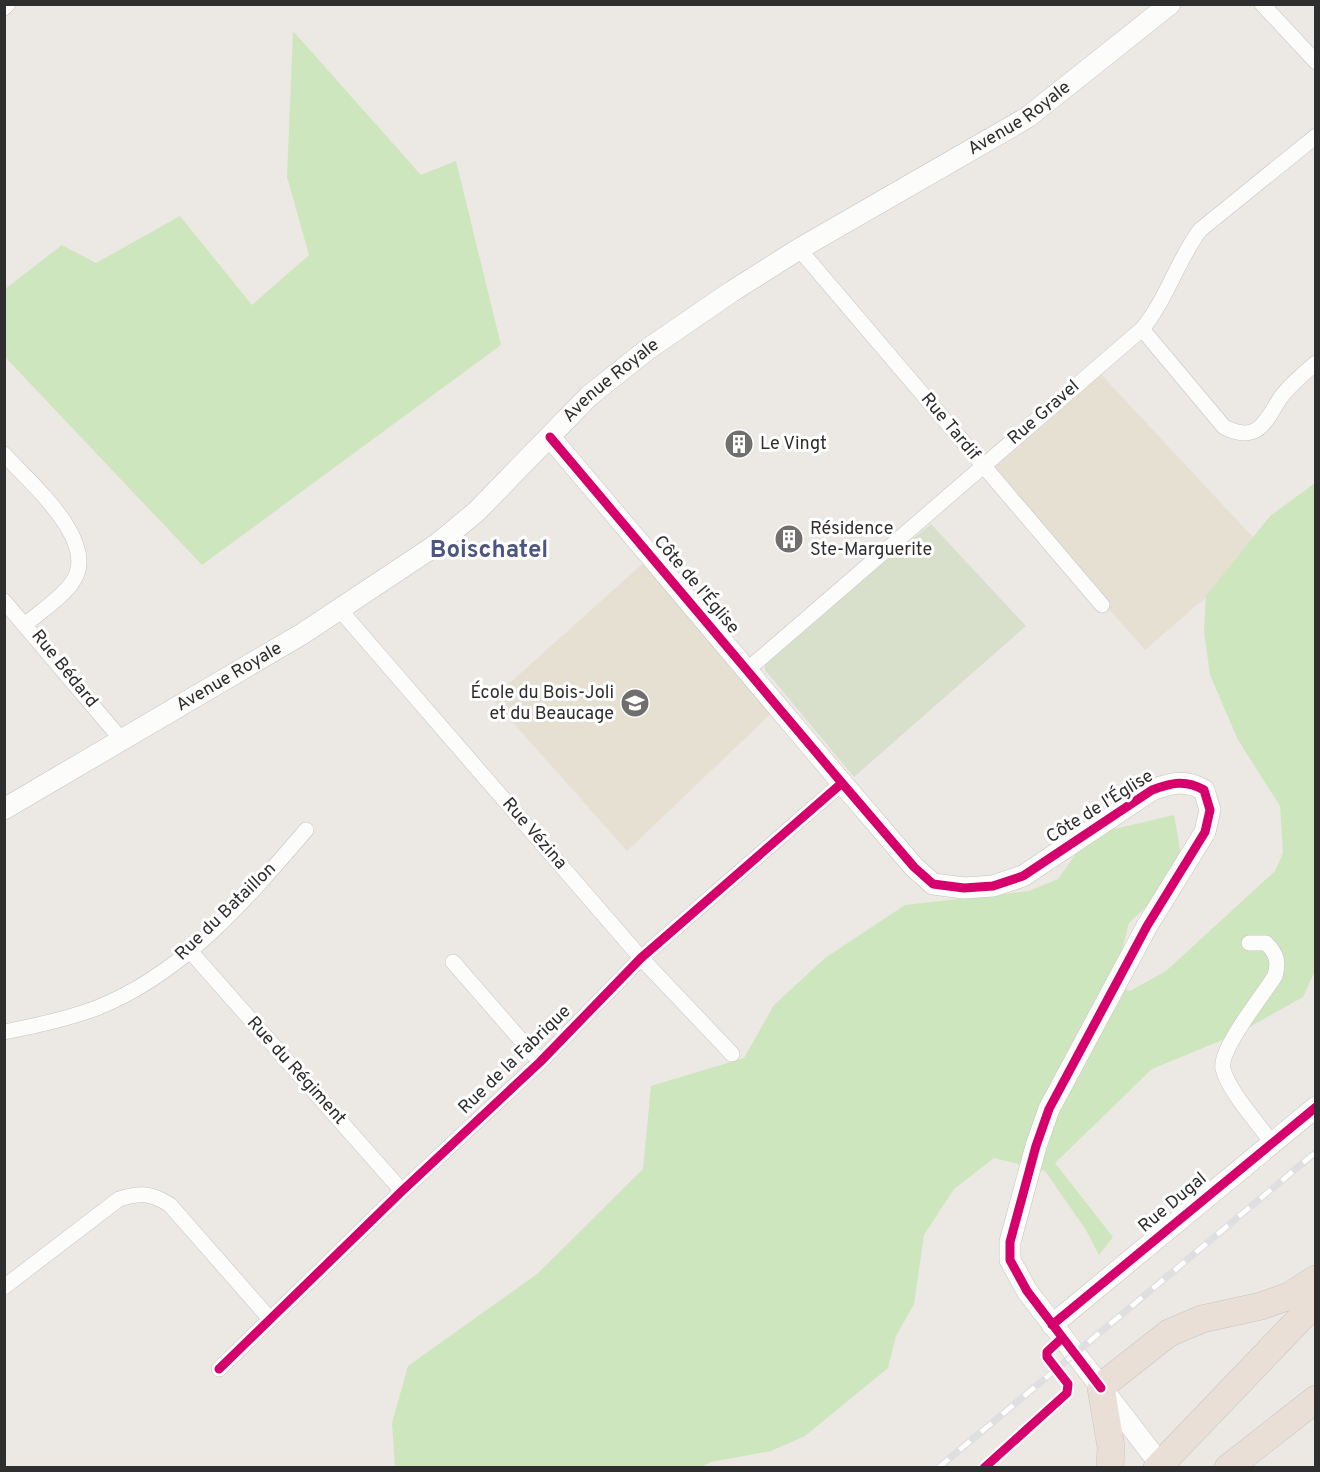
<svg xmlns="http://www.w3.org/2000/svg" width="1320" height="1472" font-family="Overpass,sans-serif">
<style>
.education{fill:#e6e0d3}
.green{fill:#cee6be}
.cemetery{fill:#d8e0cc}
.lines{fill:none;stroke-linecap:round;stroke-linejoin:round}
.street-casing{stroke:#c5c4c5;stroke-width:16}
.secondary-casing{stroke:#c5c4c5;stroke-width:22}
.highway-casing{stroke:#c6c5c4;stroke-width:28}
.street{stroke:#fcfcfb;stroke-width:15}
.secondary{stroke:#fcfcfb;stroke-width:21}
.highway{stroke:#eadfd6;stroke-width:27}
.rail-casing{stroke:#dfdfe1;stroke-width:7}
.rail{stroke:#fff;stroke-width:4.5;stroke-dasharray:14;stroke-linecap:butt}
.cycleway-casing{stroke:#fff;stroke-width:13}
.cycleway{stroke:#d6006c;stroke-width:9}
.labels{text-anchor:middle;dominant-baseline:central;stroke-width:6;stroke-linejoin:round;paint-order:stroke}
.street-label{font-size:18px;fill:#2e2e2e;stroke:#fff}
.poi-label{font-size:18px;fill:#2e2e2e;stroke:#fff;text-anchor:start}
.district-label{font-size:24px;font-weight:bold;fill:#4d5680;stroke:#fff}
</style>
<rect width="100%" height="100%" fill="#ece8e4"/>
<!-- education -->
<path class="education" d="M 1096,369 L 1263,548 L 1145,650 L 983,466 Z
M 650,557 L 778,707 L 627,851 L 492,699 Z"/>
<!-- green -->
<path class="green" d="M 293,31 L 421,175 L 456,161 L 501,345 L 202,565 L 5,357 L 5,289 L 62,245 L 96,263 L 180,216 L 252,305 L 309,255 L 287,177 Z
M 1315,483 L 1315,971 L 1303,997 L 1237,1034 L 1152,1069 L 1055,1163 L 1113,1237 L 1099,1255 L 1086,1230 L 1045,1171 L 994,1158 L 954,1189 L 924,1235 L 914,1304 L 896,1336 L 888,1368 L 805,1436 L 771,1451 L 711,1462 L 701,1467 L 395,1468 L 392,1423 L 408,1366 L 537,1274 L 643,1169 L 651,1086 L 744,1058 L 774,1005 L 825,958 L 905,905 L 1029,891 L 1058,879 L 1089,835 L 1174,815 L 1181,855 L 1176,879 L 1129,923 L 1120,957 L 1124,989 L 1130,991 L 1166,971 L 1275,871 L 1283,853 L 1280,806 L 1238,740 L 1210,675 L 1204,631 L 1206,596 L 1270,516 Z"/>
<!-- cemetery -->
<path class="cemetery" d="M 931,524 L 1026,626 L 854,777 L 765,670 L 765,658 Z"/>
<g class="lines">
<!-- street casing -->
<g class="street-casing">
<path id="street" d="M 1262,4 L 1316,62
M 4,8 L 8,4
M 799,249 L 1102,605
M 1142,329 L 1224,427 C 1258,444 1265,422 1281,397 C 1290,385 1304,373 1316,363
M 4,454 C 30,483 103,544 71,584 C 60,599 41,611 26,624
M 4,601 L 121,739
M 340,610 L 641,958 L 732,1054
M 747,670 L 1142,329 C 1167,299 1177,261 1200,230 L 1316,136
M 1249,943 L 1266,943 C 1277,954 1279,962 1275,976 C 1264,994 1218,1050 1223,1069 C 1229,1092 1258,1123 1272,1143
M 190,951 L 402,1191
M 453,962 L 540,1062
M 4,1032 C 35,1026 64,1020 94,1009 C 181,976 247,899 306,830
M 4,1287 L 119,1199 C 140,1192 152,1193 170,1205 L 270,1319
M 219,1369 L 402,1191 L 540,1062 L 641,958 L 842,783"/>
</g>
<!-- secondary casing -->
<g class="secondary-casing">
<g id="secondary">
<path d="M 550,437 L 842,783 L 914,867 L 933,884 L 964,888 L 993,886 L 1023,876 L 1152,790 C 1171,783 1185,779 1204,790 L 1210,810 L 1205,832 L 1147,926 L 1049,1109 L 1036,1146 L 1010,1242 L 1010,1260 L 1027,1291 L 1163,1468"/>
<path id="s1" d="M 4,809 L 302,634 L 436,545 L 476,512 L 589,396 L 648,349 L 731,292 L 799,249 L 1028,117 L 1170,4"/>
<path d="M 1052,1325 L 1316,1107"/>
</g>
</g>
<!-- highway casing -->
<g class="highway-casing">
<path id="highway" d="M 1110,1468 L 1111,1447 L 1101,1388 L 1108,1381 L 1169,1333 L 1202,1319 L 1261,1306 L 1289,1296 L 1316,1279
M 1157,1468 L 1316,1302
M 1228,1468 L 1316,1399"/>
</g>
<!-- street -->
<use href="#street" class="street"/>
<!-- secondary -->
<use href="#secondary" class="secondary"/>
<!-- highway -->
<use href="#highway" class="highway"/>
<!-- rail casing -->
<g class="rail-casing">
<path id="rail" d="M 938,1468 L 1316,1152"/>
</g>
<!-- rail -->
<use href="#rail" class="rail"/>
<!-- cycleway casing -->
<g class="cycleway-casing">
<path id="cycleway" d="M 550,437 L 842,783 L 914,867 L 933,884 L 964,888 L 993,886 L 1023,876 L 1152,790 C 1171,783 1185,779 1204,790 L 1210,810 L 1205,832 L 1147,926 L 1049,1109 L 1036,1146 L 1010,1242 L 1010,1260 L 1027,1291 L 1101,1388
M 1052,1325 L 1316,1107
M 219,1369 L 402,1191 L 540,1062 L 641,958 L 842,783
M 984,1468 L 1067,1393 L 1068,1384 L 1047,1357 L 1047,1352 L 1062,1338"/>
</g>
<!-- cycleway -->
<use href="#cycleway" class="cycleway"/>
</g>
<!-- icons -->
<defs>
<g id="building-disc" transform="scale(1.5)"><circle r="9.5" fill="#706f6e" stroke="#fff"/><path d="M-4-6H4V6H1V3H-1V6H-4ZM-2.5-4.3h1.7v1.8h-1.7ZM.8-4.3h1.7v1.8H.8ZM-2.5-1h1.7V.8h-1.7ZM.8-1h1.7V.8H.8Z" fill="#fff"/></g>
<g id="school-disc" transform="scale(1.5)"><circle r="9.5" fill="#706f6e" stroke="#fff"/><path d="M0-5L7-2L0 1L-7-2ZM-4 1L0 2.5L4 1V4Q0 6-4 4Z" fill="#fff"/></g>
</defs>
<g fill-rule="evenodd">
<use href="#building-disc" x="739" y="444"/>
<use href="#building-disc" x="789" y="539"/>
<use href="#school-disc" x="635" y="703"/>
</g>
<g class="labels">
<!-- street labels -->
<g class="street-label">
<text stroke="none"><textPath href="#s1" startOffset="1233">Avenue Royale</textPath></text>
<text stroke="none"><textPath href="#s1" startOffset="747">Avenue Royale</textPath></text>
<text transform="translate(1044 413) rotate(-41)">Rue Gravel</text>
<text transform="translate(950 427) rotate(50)">Rue Tardif</text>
<text transform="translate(696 585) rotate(50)">Côte de l'Église</text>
<text transform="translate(64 669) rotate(51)">Rue Bédard</text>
<text stroke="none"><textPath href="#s1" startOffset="261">Avenue Royale</textPath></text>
<text transform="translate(1100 807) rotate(-32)">Côte de l'Église</text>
<text transform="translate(534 834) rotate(49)">Rue Vézina</text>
<text transform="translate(226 912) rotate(-44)">Rue du Bataillon</text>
<text transform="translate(515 1060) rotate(-44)">Rue de la Fabrique</text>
<text transform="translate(296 1071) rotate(48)">Rue du Régiment</text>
<text transform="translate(1173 1203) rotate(-40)">Rue Dugal</text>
</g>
<!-- poi labels -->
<g class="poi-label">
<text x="760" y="444">Le Vingt</text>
<text x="810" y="529">Résidence<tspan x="810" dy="21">Ste-Marguerite</tspan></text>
<text x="614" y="693" text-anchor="end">École du Bois-Joli<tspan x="614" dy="21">et du Beaucage</tspan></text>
</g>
<!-- district labels -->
<g class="district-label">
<text x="489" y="551">Boischatel</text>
</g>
</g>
<!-- border -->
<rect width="1320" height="1472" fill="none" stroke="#2e2e2e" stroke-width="12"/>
</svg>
